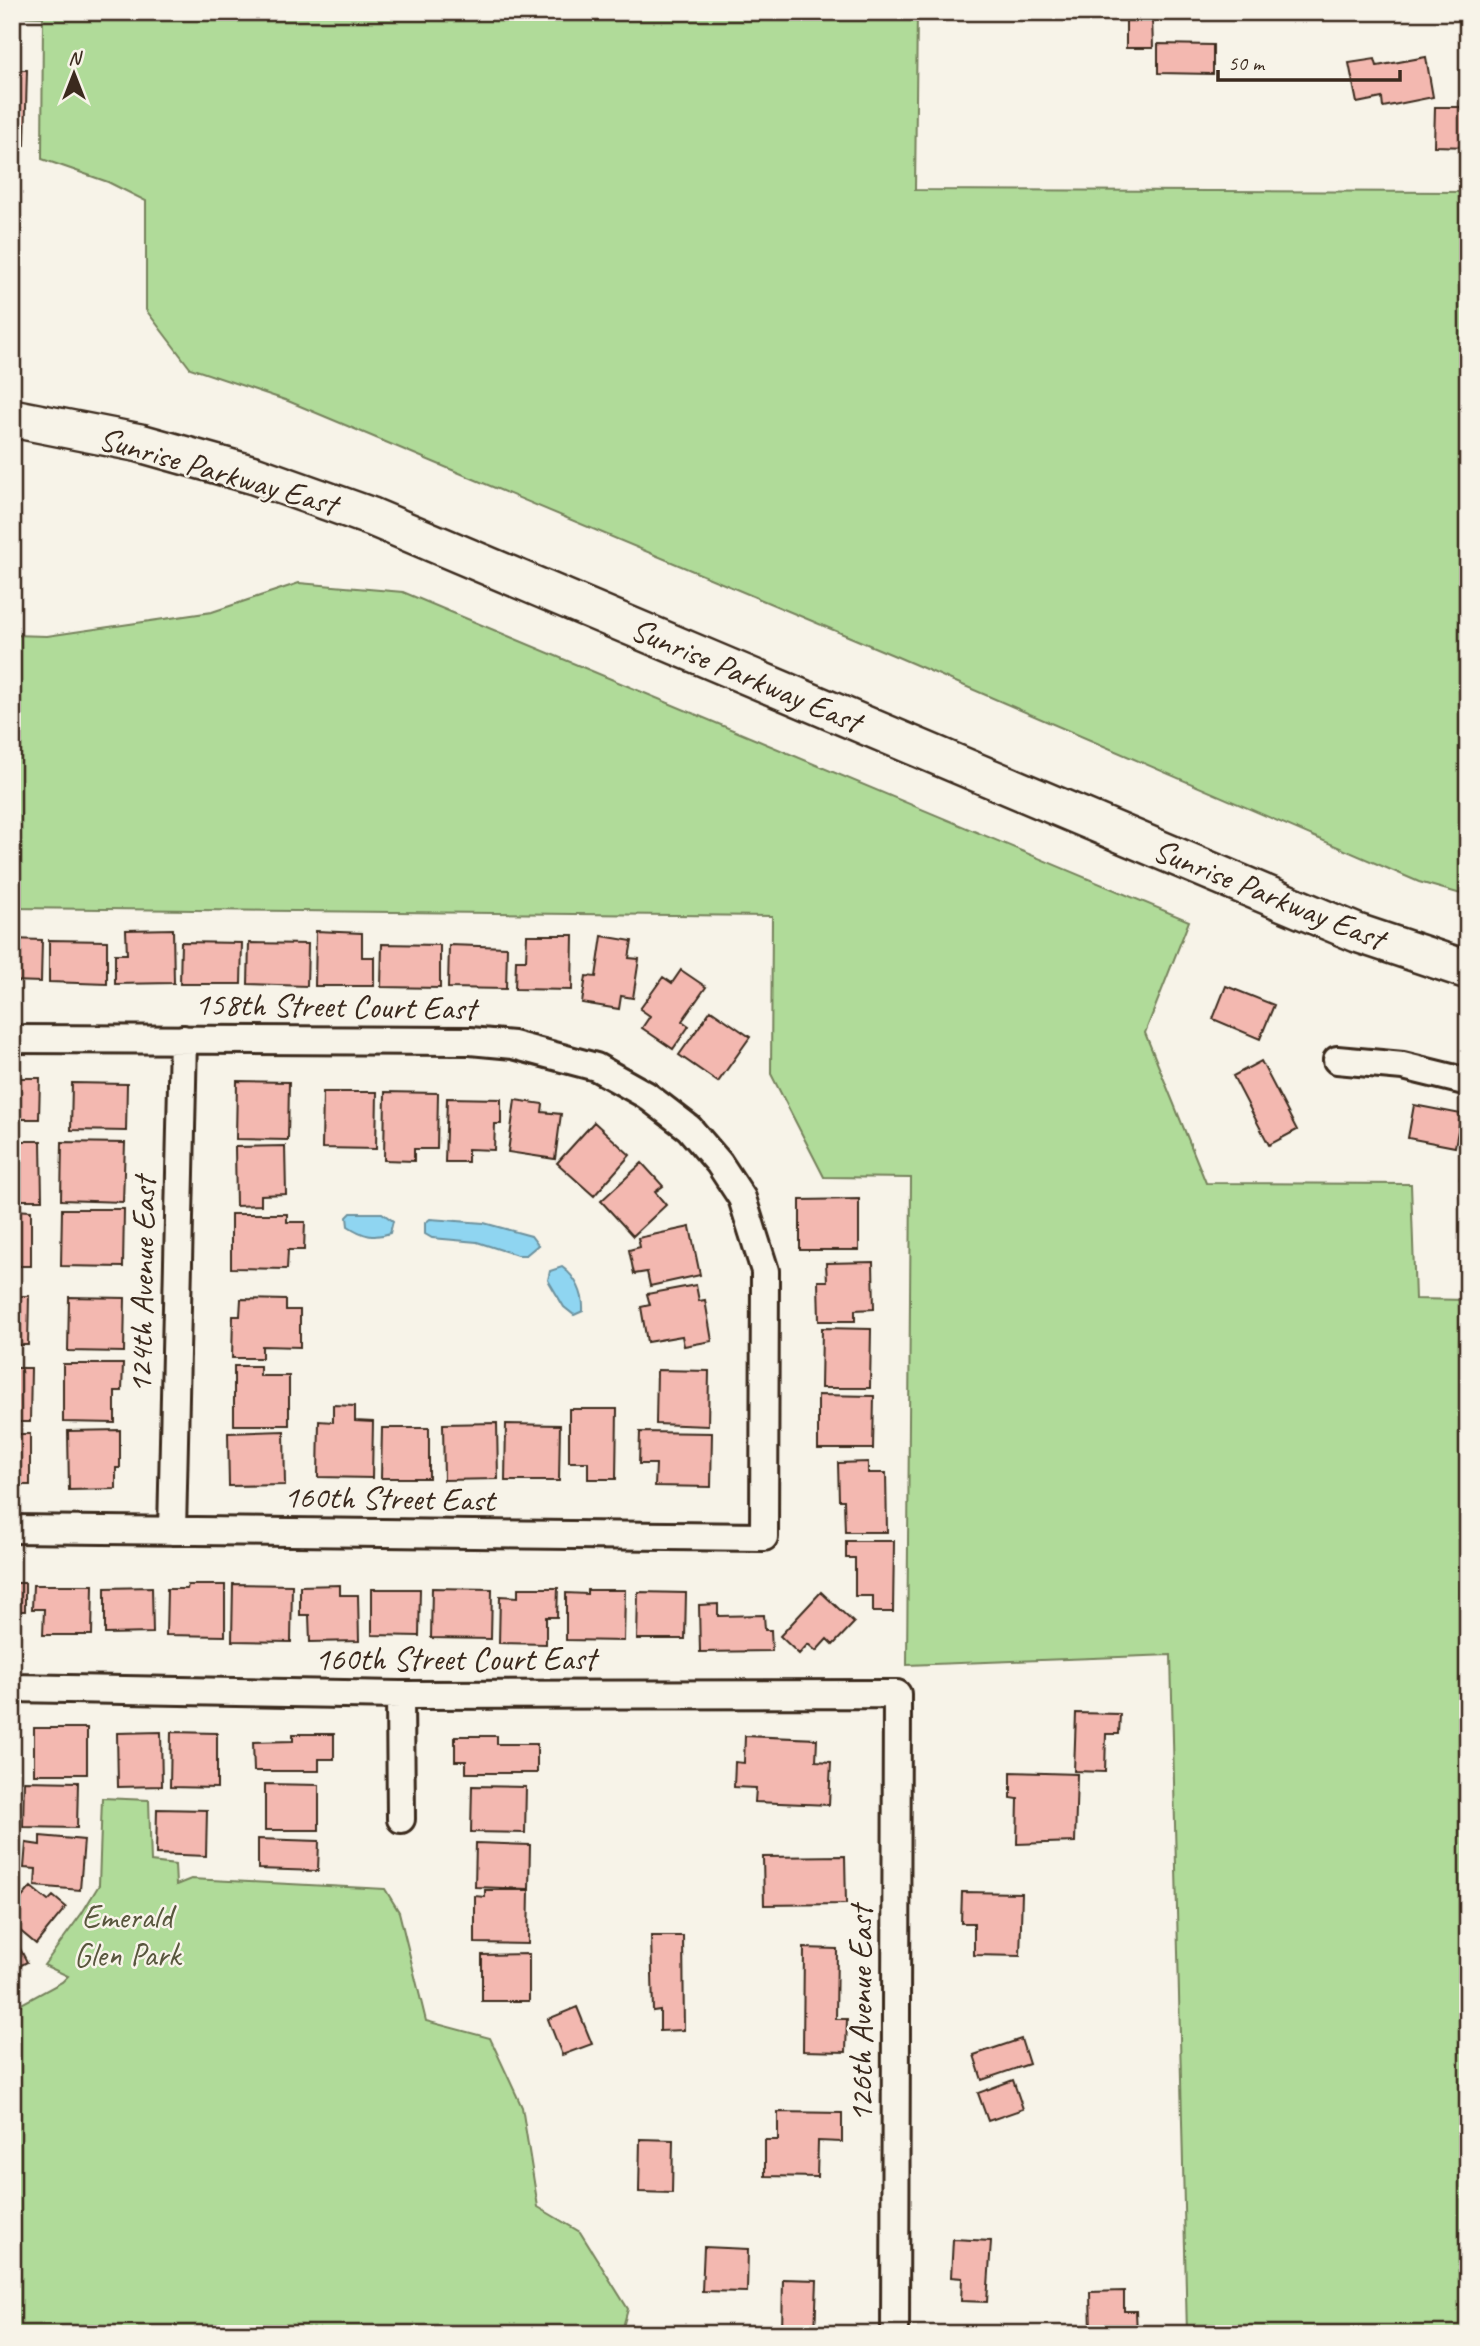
<svg xmlns="http://www.w3.org/2000/svg" width="1480" height="2346" font-family="Caveat,sans-serif">
<style>
.green{fill:#b0db99;stroke:#76825c;stroke-width:2}
.water{fill:#8fd5f1;stroke:#6d919d;stroke-width:2}
.building{fill:#f3b8b0;stroke:#3b2a1e;stroke-width:2}
.lines{fill:none;stroke-linecap:round;stroke-linejoin:round}
.street-casing{stroke:#3b2a1e;stroke-width:32}
.secondary-casing{stroke:#3b2a1e;stroke-width:42}
.street{stroke:#f7f3e8;stroke-width:26}
.secondary{stroke:#f7f3e8;stroke-width:37}
.labels{text-anchor:middle;dominant-baseline:central;stroke-width:5;stroke-linejoin:round;paint-order:stroke}
.street-label{font-size:33px;fill:#3b2a1e;stroke:#f7f3e8}
.park-label{font-size:33px;fill:#58563d;stroke:#f7f3e8}
</style>
<rect width="100%" height="100%" fill="#f7f3e8"/>
<filter id="ink" filterUnits="userSpaceOnUse"><feTurbulence type="fractalNoise" baseFrequency=".0143" numOctaves="2"/><feDisplacementMap in="SourceGraphic" scale="14" xChannelSelector="R" yChannelSelector="G"/><feConvolveMatrix kernelMatrix="1 2 1 2 8 2 1 2 1" color-interpolation-filters="sRGB"/></filter>
<g filter="url(#ink)">
<!-- green -->
<path class="green" d="M 12,12 L 917,12 L 915,190 L 1468,192 L 1468,896 L 1419,882 L 893,655 L 288,401 L 190,368 L 146,310 L 146,201 L 108,182 L 42,159 L 43,17 L 12,16 Z
M 299,583 L 403,592 L 1189,921 L 1145,1033 L 1206,1183 L 1411,1184 L 1415,1299 L 1468,1300 L 1468,2334 L 1187,2334 L 1171,1655 L 907,1665 L 911,1178 L 824,1177 L 771,1074 L 772,916 L 12,908 L 12,635 L 47,636 L 212,612 Z
M 102,1798 L 149,1800 L 151,1862 L 175,1865 L 176,1885 L 191,1879 L 385,1889 L 399,1912 L 426,2021 L 490,2038 L 522,2107 L 538,2207 L 580,2232 L 628,2309 L 621,2334 L 12,2334 L 12,2009 L 62,1982 L 68,1976 L 44,1965 L 82,1913 L 99,1885 Z"/>
<!-- water -->
<path class="water" d="M 351,1213 L 382,1213 L 393,1221 L 390,1233 C 374,1239 363,1236 348,1226 L 347,1217 Z
M 430,1219 L 484,1223 L 531,1236 L 538,1245 L 526,1255 L 517,1255 L 477,1242 L 432,1238 L 425,1234 L 425,1223 Z
M 562,1267 C 576,1277 584,1294 583,1311 L 574,1315 L 564,1307 L 548,1280 L 550,1271 Z"/>
<!-- building -->
<path class="building" d="M 1126,17 L 1152,17 L 1153,48 L 1126,48 Z
M 1158,44 L 1213,45 L 1213,74 L 1158,73 Z
M 1426,57 L 1433,97 L 1383,107 L 1382,98 L 1357,103 L 1349,63 L 1375,59 L 1377,66 Z
M 12,70 L 27,70 L 25,145 L 12,145 Z
M 1435,107 L 1468,107 L 1468,147 L 1434,146 Z
M 173,929 L 174,983 L 115,984 L 115,954 L 127,954 L 126,930 Z
M 316,931 L 362,933 L 362,957 L 374,957 L 374,986 L 315,986 Z
M 527,935 L 573,935 L 572,990 L 515,989 L 516,960 L 526,960 Z
M 602,936 L 632,941 L 629,958 L 639,959 L 633,998 L 621,996 L 619,1009 L 582,1003 L 586,976 L 596,977 Z
M 12,939 L 42,940 L 41,982 L 12,981 Z
M 49,940 L 107,941 L 107,984 L 49,982 Z
M 181,942 L 242,943 L 241,984 L 180,984 Z
M 249,943 L 308,944 L 307,986 L 248,984 Z
M 382,944 L 440,945 L 440,988 L 381,987 Z
M 449,945 L 507,947 L 506,989 L 448,988 Z
M 681,970 L 706,987 L 682,1021 L 689,1026 L 673,1049 L 642,1028 L 650,1016 L 640,1009 L 663,977 L 672,983 Z
M 1226,986 L 1274,1005 L 1260,1039 L 1213,1019 Z
M 711,1010 L 750,1037 L 718,1082 L 679,1055 Z
M 1261,1061 L 1297,1130 L 1269,1145 L 1233,1076 Z
M 12,1078 L 40,1078 L 39,1119 L 12,1119 Z
M 237,1081 L 289,1082 L 288,1140 L 236,1139 Z
M 72,1083 L 127,1084 L 126,1131 L 71,1130 Z
M 323,1092 L 377,1092 L 376,1149 L 322,1148 Z
M 385,1092 L 438,1093 L 437,1149 L 414,1149 L 414,1161 L 384,1160 Z
M 447,1098 L 501,1099 L 501,1124 L 495,1124 L 494,1150 L 468,1149 L 468,1162 L 445,1162 Z
M 515,1100 L 543,1104 L 542,1112 L 561,1114 L 555,1159 L 508,1152 Z
M 1414,1105 L 1461,1114 L 1455,1147 L 1408,1138 Z
M 594,1122 L 630,1155 L 594,1196 L 557,1163 Z
M 12,1141 L 41,1141 L 42,1200 L 12,1200 Z
M 62,1142 L 125,1143 L 123,1202 L 61,1200 Z
M 1468,1143 L 1468,1181 L 1460,1179 Z
M 285,1146 L 286,1194 L 261,1195 L 261,1205 L 236,1206 L 235,1147 Z
M 642,1163 L 663,1186 L 655,1192 L 666,1205 L 633,1236 L 601,1201 Z
M 859,1199 L 859,1250 L 800,1250 L 800,1200 Z
M 62,1209 L 124,1209 L 123,1267 L 61,1266 Z
M 12,1210 L 31,1211 L 31,1266 L 12,1266 Z
M 231,1214 L 287,1214 L 287,1222 L 305,1222 L 304,1250 L 288,1250 L 287,1269 L 231,1268 Z
M 690,1227 L 700,1275 L 650,1286 L 647,1272 L 634,1274 L 629,1250 L 640,1247 L 638,1238 Z
M 873,1262 L 874,1309 L 855,1310 L 855,1321 L 819,1321 L 818,1281 L 827,1281 L 826,1263 Z
M 696,1285 L 699,1301 L 705,1300 L 712,1341 L 684,1346 L 682,1336 L 647,1342 L 641,1307 L 650,1305 L 647,1294 Z
M 12,1296 L 29,1296 L 28,1345 L 12,1345 Z
M 69,1297 L 125,1298 L 124,1352 L 68,1351 Z
M 241,1299 L 286,1300 L 286,1310 L 300,1310 L 300,1347 L 262,1346 L 262,1358 L 232,1358 L 233,1316 L 240,1316 Z
M 822,1328 L 871,1329 L 870,1388 L 821,1388 Z
M 63,1364 L 123,1364 L 122,1391 L 115,1391 L 115,1423 L 63,1422 Z
M 234,1366 L 260,1366 L 260,1376 L 289,1376 L 289,1425 L 234,1425 Z
M 12,1368 L 31,1368 L 30,1422 L 12,1422 Z
M 657,1370 L 709,1371 L 708,1426 L 656,1424 Z
M 818,1395 L 874,1396 L 873,1449 L 818,1449 Z
M 333,1405 L 355,1406 L 355,1421 L 373,1422 L 372,1478 L 318,1477 L 319,1421 L 333,1422 Z
M 569,1409 L 617,1409 L 616,1479 L 588,1479 L 588,1462 L 569,1462 Z
M 497,1423 L 498,1479 L 444,1480 L 443,1424 Z
M 506,1424 L 560,1425 L 559,1481 L 505,1481 Z
M 382,1428 L 429,1428 L 429,1478 L 381,1478 Z
M 120,1430 L 120,1468 L 116,1468 L 116,1489 L 69,1490 L 68,1431 Z
M 284,1431 L 285,1485 L 229,1486 L 228,1433 Z
M 640,1432 L 712,1433 L 711,1487 L 655,1486 L 656,1464 L 639,1464 Z
M 12,1434 L 30,1434 L 30,1485 L 12,1485 Z
M 868,1462 L 868,1473 L 886,1473 L 887,1532 L 845,1532 L 844,1500 L 839,1500 L 838,1463 Z
M 846,1541 L 894,1541 L 893,1612 L 873,1612 L 873,1596 L 855,1596 L 855,1558 L 846,1558 Z
M 12,1583 L 25,1583 L 25,1611 L 14,1611 L 13,1641 Z
M 233,1584 L 292,1585 L 291,1642 L 232,1641 Z
M 33,1585 L 93,1585 L 92,1635 L 43,1635 L 44,1609 L 32,1609 Z
M 188,1585 L 225,1585 L 225,1636 L 166,1635 L 167,1589 L 187,1589 Z
M 340,1585 L 340,1595 L 358,1595 L 359,1641 L 310,1642 L 309,1615 L 300,1615 L 300,1586 Z
M 152,1587 L 153,1633 L 105,1634 L 105,1588 Z
M 432,1588 L 492,1589 L 491,1639 L 431,1638 Z
M 518,1588 L 558,1588 L 557,1617 L 546,1617 L 546,1644 L 499,1643 L 500,1596 L 518,1597 Z
M 372,1589 L 420,1589 L 419,1636 L 372,1635 Z
M 587,1590 L 625,1590 L 624,1641 L 566,1640 L 566,1593 L 587,1594 Z
M 638,1592 L 686,1593 L 685,1639 L 637,1639 Z
M 821,1592 L 854,1623 L 833,1645 L 827,1639 L 816,1651 L 808,1644 L 799,1654 L 780,1636 Z
M 718,1604 L 718,1616 L 764,1615 L 765,1630 L 771,1630 L 772,1651 L 700,1652 L 699,1605 Z
M 1076,1713 L 1120,1714 L 1119,1734 L 1106,1734 L 1105,1772 L 1074,1771 Z
M 34,1728 L 87,1728 L 87,1774 L 34,1774 Z
M 161,1732 L 162,1786 L 118,1787 L 117,1733 Z
M 171,1732 L 217,1733 L 217,1788 L 170,1787 Z
M 293,1734 L 334,1734 L 334,1759 L 319,1759 L 319,1771 L 254,1771 L 253,1742 L 293,1741 Z
M 455,1736 L 497,1736 L 497,1744 L 537,1744 L 537,1773 L 466,1773 L 466,1761 L 455,1761 Z
M 745,1736 L 817,1739 L 816,1761 L 831,1762 L 829,1805 L 755,1802 L 756,1788 L 734,1787 L 735,1762 L 744,1763 Z
M 1011,1772 L 1077,1774 L 1075,1842 L 1017,1844 L 1018,1799 L 1011,1798 Z
M 24,1781 L 78,1782 L 77,1828 L 23,1827 Z
M 265,1784 L 319,1785 L 319,1830 L 265,1830 Z
M 472,1786 L 526,1787 L 525,1833 L 471,1832 Z
M 157,1809 L 207,1810 L 206,1856 L 156,1854 Z
M 40,1836 L 84,1840 L 80,1890 L 35,1886 L 36,1869 L 24,1868 L 26,1843 L 40,1845 Z
M 258,1839 L 319,1841 L 318,1871 L 258,1869 Z
M 476,1843 L 530,1845 L 529,1889 L 475,1887 Z
M 845,1856 L 846,1904 L 764,1905 L 763,1857 Z
M 31,1887 L 48,1901 L 53,1896 L 66,1907 L 36,1944 L 12,1924 L 12,1900 L 14,1898 L 18,1902 Z
M 485,1890 L 529,1890 L 528,1944 L 475,1943 L 475,1896 L 485,1897 Z
M 962,1892 L 1022,1893 L 1020,1956 L 974,1955 L 974,1923 L 961,1923 Z
M 12,1933 L 27,1962 L 12,1970 Z
M 651,1936 L 683,1936 L 684,2030 L 660,2031 L 660,2010 L 653,2011 Z
M 804,1948 L 837,1949 L 836,2019 L 847,2019 L 846,2052 L 803,2051 Z
M 529,1954 L 529,2001 L 482,2001 L 482,1955 Z
M 577,2007 L 592,2044 L 562,2055 L 548,2019 Z
M 1021,2039 L 1029,2064 L 982,2080 L 974,2055 Z
M 1013,2080 L 1023,2109 L 988,2121 L 978,2093 Z
M 778,2112 L 842,2113 L 842,2142 L 818,2141 L 817,2177 L 765,2176 L 765,2140 L 778,2140 Z
M 640,2139 L 673,2140 L 672,2193 L 639,2192 Z
M 953,2239 L 991,2241 L 987,2302 L 961,2301 L 962,2278 L 951,2277 Z
M 704,2247 L 748,2249 L 747,2292 L 702,2291 Z
M 783,2279 L 817,2280 L 815,2334 L 782,2334 Z
M 1124,2291 L 1124,2311 L 1136,2311 L 1137,2334 L 1091,2334 L 1090,2292 Z"/>
<g class="lines">
<!-- street casing -->
<g class="street-casing">
<path id="street" d="M 12,1039 L 470,1041 L 513,1045 L 596,1067 L 646,1095 L 689,1128 L 719,1163 L 742,1198 L 765,1271 L 764,1537 L 12,1529
M 1337,1060 L 1403,1066 L 1468,1082
M 172,1531 L 183,1039
M 12,1688 L 400,1695 L 897,1694 L 895,2334
M 400,1695 L 401,1819"/>
</g>
<!-- secondary casing -->
<g class="secondary-casing">
<path id="secondary" d="M 12,418 L 140,443 L 254,475 L 372,517 L 1357,933 L 1468,970"/>
</g>
<!-- street -->
<use href="#street" class="street"/>
<!-- secondary -->
<use href="#secondary" class="secondary"/>
</g>
</g>
<g class="labels">
<!-- street labels -->
<g class="street-label">
<text transform="translate(218 471) rotate(16)">Sunrise Parkway East</text>
<text transform="translate(746 675) rotate(23)">Sunrise Parkway East</text>
<text transform="translate(1269 894) rotate(22)">Sunrise Parkway East</text>
<text transform="translate(335 1006) rotate(1)">158th Street Court East</text>
<text transform="translate(142 1285) rotate(-89)">124th Avenue East</text>
<text transform="translate(389 1498) rotate(1)">160th Street East</text>
<text x="455" y="1659">160th Street Court East</text>
<text transform="translate(861 2014) rotate(-90)">126th Avenue East</text>
</g>
<!-- park labels -->
<g class="park-label">
<text x="127" y="1917">Emerald<tspan x="127" dy="38">Glen Park</tspan></text>
</g>
</g>
<!-- margin -->
<rect width="1480" height="2346" fill="none" stroke="#f7f3e8" stroke-width="42"/>
<rect x="21" y="21" width="1438" height="2304" fill="none" stroke="#3b2a1e" stroke-width="2.5" filter="url(#ink)"/>
<!-- north arrow -->
<g transform="translate(74 74)" stroke="#f7f3e8" stroke-width="5" paint-order="stroke">
<path d="M0-5L12 26L0 18L-12 26Z" fill="#3b2a1e"/>
<text y="-10" font-size="19" font-weight="bold" text-anchor="middle" fill="#3b2a1e">N</text>
</g>
<!-- scale -->
<path d="M1218 70v10h182v-10" fill="none" stroke="#3b2a1e" stroke-width="3.5"/>
<text x="1228" y="70" font-size="21" fill="#3b2a1e" stroke="#f7f3e8" stroke-width="5" paint-order="stroke">50 m</text>
</svg>
